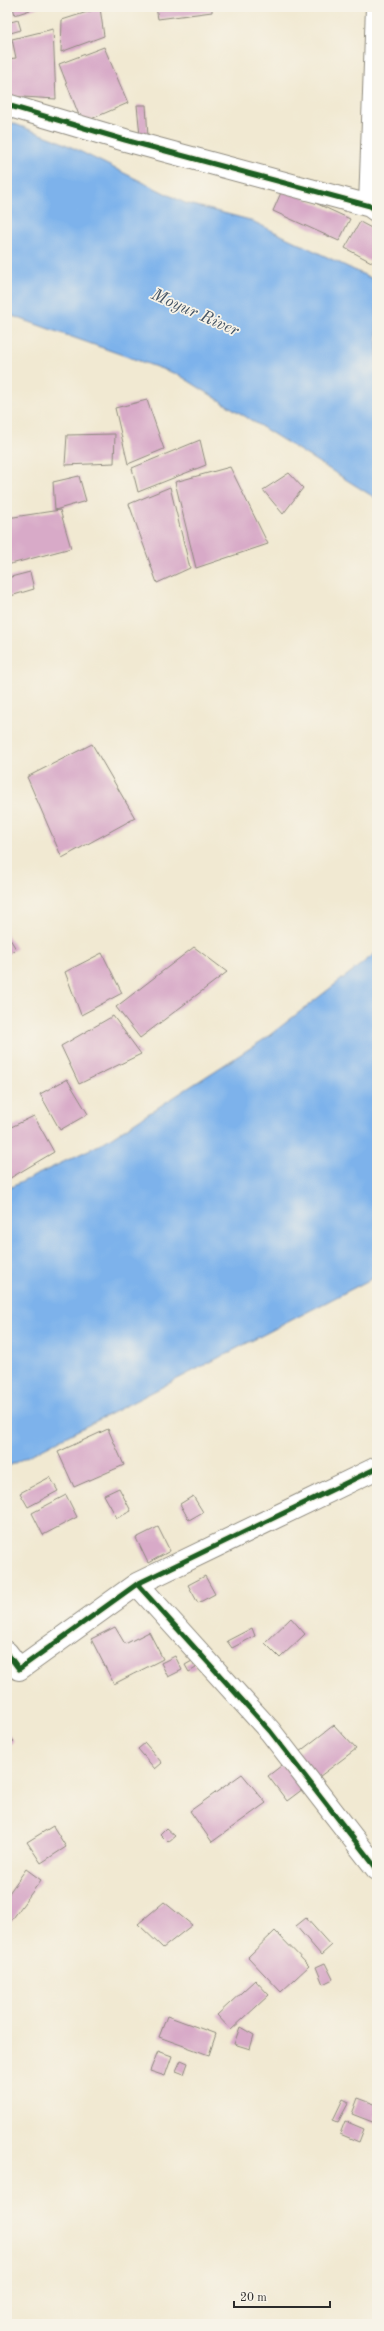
<svg xmlns="http://www.w3.org/2000/svg" width="384" height="2331" font-family="'Old Standard TT',serif">
<style>
.water{fill:#7db2eb;stroke:#546e8b}
.building{fill:#d8aac8}
.lines{fill:none;stroke-linecap:round;stroke-linejoin:round}
.street-casing{stroke:#8e8a7e;stroke-width:24}
.street{stroke:#fff;stroke-width:22}
.cycleway-casing{stroke:#f7f3e8;stroke-width:8}
.cycleway{stroke:#1b5e20;stroke-width:5}
.labels{text-anchor:middle;dominant-baseline:central;stroke-width:3.5;stroke-linejoin:round;paint-order:stroke}
.water-label{font-size:17px;font-style:italic;fill:#445465;stroke:#f7f3e8}
</style>
<rect width="100%" height="100%" fill="#f7f3e8"/>
<filter id="ink" filterUnits="userSpaceOnUse"><feTurbulence type="fractalNoise" baseFrequency=".025" numOctaves="2"/><feDisplacementMap in="SourceGraphic" scale="8" xChannelSelector="R" yChannelSelector="G"/><feConvolveMatrix kernelMatrix="1 2 1 2 8 2 1 2 1" color-interpolation-filters="sRGB"/></filter>
<filter id="wash" filterUnits="userSpaceOnUse"><feTurbulence type="fractalNoise" baseFrequency=".012" numOctaves="4" result="noise"/><feDisplacementMap in="SourceGraphic" scale="16" xChannelSelector="R" yChannelSelector="G"/><feGaussianBlur stdDeviation="0.9" result="paint"/><feColorMatrix in="noise" values="0 0 0 0 0 0 0 0 0 0 0 0 0 0 0 0 0 1.4 0 .05"/><feComposite in="paint" operator="in"/></filter>
<g filter="url(#wash)">
<rect width="100%" height="100%" fill="#f1e9d2"/>
<!-- water -->
<path class="water" d="M 7,121 L 57,140 L 185,203 L 250,220 L 377,281 L 377,499 L 179,375 L 7,314 Z
M 377,952 L 377,1276 L 7,1467 L 7,1189 L 101,1144 L 266,1038 Z"/>
<g id="blocks">
<!-- building -->
<path class="building" d="M 13,7 L 39,7 L 15,15 Z
M 156,7 L 212,7 L 212,12 L 158,19 Z
M 100,8 L 104,36 L 61,52 L 62,20 Z
M 18,20 L 21,30 L 7,34 L 7,23 Z
M 53,29 L 56,99 L 7,96 L 7,59 L 16,58 L 12,39 Z
M 104,47 L 128,103 L 82,123 L 59,64 Z
M 137,105 L 146,105 L 148,137 L 140,136 Z
M 283,188 L 350,219 L 339,241 L 273,211 Z
M 360,222 L 377,231 L 377,265 L 345,248 Z
M 147,400 L 164,449 L 128,464 L 115,408 Z
M 115,434 L 114,463 L 65,465 L 67,435 Z
M 200,440 L 206,465 L 138,492 L 132,468 Z
M 230,467 L 268,544 L 196,568 L 175,482 Z
M 289,473 L 303,488 L 283,514 L 263,490 Z
M 79,476 L 86,501 L 55,510 L 53,482 Z
M 170,487 L 190,568 L 157,583 L 129,504 Z
M 60,510 L 71,548 L 7,565 L 7,518 Z
M 30,572 L 34,589 L 7,597 L 7,578 Z
M 92,744 L 135,818 L 62,858 L 27,777 Z
M 7,934 L 16,949 L 7,954 Z
M 194,947 L 227,972 L 140,1038 L 116,1007 Z
M 102,953 L 122,993 L 81,1015 L 65,972 Z
M 113,1016 L 141,1054 L 79,1084 L 61,1046 Z
M 67,1079 L 88,1114 L 60,1130 L 40,1094 Z
M 34,1116 L 54,1152 L 7,1180 L 7,1129 Z
M 108,1429 L 124,1465 L 74,1487 L 58,1452 Z
M 50,1477 L 58,1491 L 28,1507 L 20,1493 Z
M 119,1488 L 131,1511 L 117,1518 L 104,1495 Z
M 66,1495 L 77,1517 L 43,1535 L 32,1513 Z
M 193,1496 L 203,1512 L 189,1520 L 180,1504 Z
M 158,1527 L 170,1551 L 148,1563 L 136,1538 Z
M 205,1576 L 215,1594 L 198,1603 L 188,1585 Z
M 291,1618 L 305,1634 L 280,1658 L 265,1643 Z
M 115,1627 L 125,1644 L 149,1632 L 163,1659 L 114,1684 L 91,1639 Z
M 252,1628 L 255,1636 L 232,1648 L 227,1641 Z
M 175,1656 L 182,1670 L 168,1677 L 161,1663 Z
M 192,1661 L 196,1668 L 189,1672 L 185,1665 Z
M 334,1725 L 356,1749 L 287,1801 L 268,1776 Z
M 7,1733 L 14,1741 L 7,1747 Z
M 145,1743 L 162,1763 L 155,1769 L 138,1749 Z
M 242,1774 L 266,1803 L 212,1842 L 190,1811 Z
M 53,1826 L 66,1847 L 41,1863 L 27,1842 Z
M 166,1828 L 175,1836 L 168,1842 L 160,1834 Z
M 26,1869 L 41,1880 L 11,1921 L 7,1918 L 7,1896 Z
M 164,1902 L 192,1925 L 163,1948 L 138,1924 Z
M 306,1918 L 331,1946 L 321,1955 L 296,1926 Z
M 275,1931 L 309,1966 L 281,1992 L 248,1957 Z
M 325,1963 L 333,1979 L 323,1984 L 316,1967 Z
M 255,1980 L 269,1995 L 231,2030 L 217,2015 Z
M 167,2016 L 216,2034 L 209,2055 L 159,2037 Z
M 240,2027 L 254,2035 L 250,2049 L 234,2044 Z
M 158,2051 L 172,2056 L 165,2076 L 150,2071 Z
M 181,2060 L 188,2063 L 184,2074 L 176,2071 Z
M 358,2098 L 377,2105 L 375,2123 L 352,2114 Z
M 343,2099 L 349,2102 L 338,2122 L 333,2120 Z
M 345,2121 L 364,2129 L 359,2142 L 340,2134 Z"/>
</g>
</g>
<g filter="url(#ink)">
<use href="#blocks" fill-opacity="0" stroke="#8e8a7e" stroke-width="1"/>
<g class="lines">
<!-- street casing -->
<g class="street-casing">
<path id="street" d="M 7,105 L 125,140 L 370,206 L 377,211
M 370,206 L 377,7
M 137,1584 L 377,1468
M 7,1653 L 19,1669 L 137,1584 L 270,1731 L 377,1869"/>
</g>
<!-- street -->
<use href="#street" class="street"/>
<!-- cycleway casing -->
<g class="cycleway-casing">
<path id="cycleway" d="M 7,105 L 125,140 L 370,206 L 377,211
M 137,1584 L 377,1468
M 7,1653 L 19,1669 L 137,1584 L 270,1731 L 377,1869"/>
</g>
<!-- cycleway -->
<use href="#cycleway" class="cycleway"/>
</g>
</g>
<g class="labels">
<!-- water labels -->
<g class="water-label">
<text transform="translate(195 313) rotate(24)">Moyur River</text>
</g>
</g>
<!-- margin -->
<rect width="384" height="2331" fill="none" stroke="#f7f3e8" stroke-width="24"/>
<!-- scale -->
<path d="M234 2301v6h96v-6" fill="none" stroke="#2b2b2b" stroke-width="2"/>
<text x="240" y="2301" font-size="12" fill="#2b2b2b" stroke="#f7f3e8" stroke-width="3" paint-order="stroke">20 m</text>
</svg>
